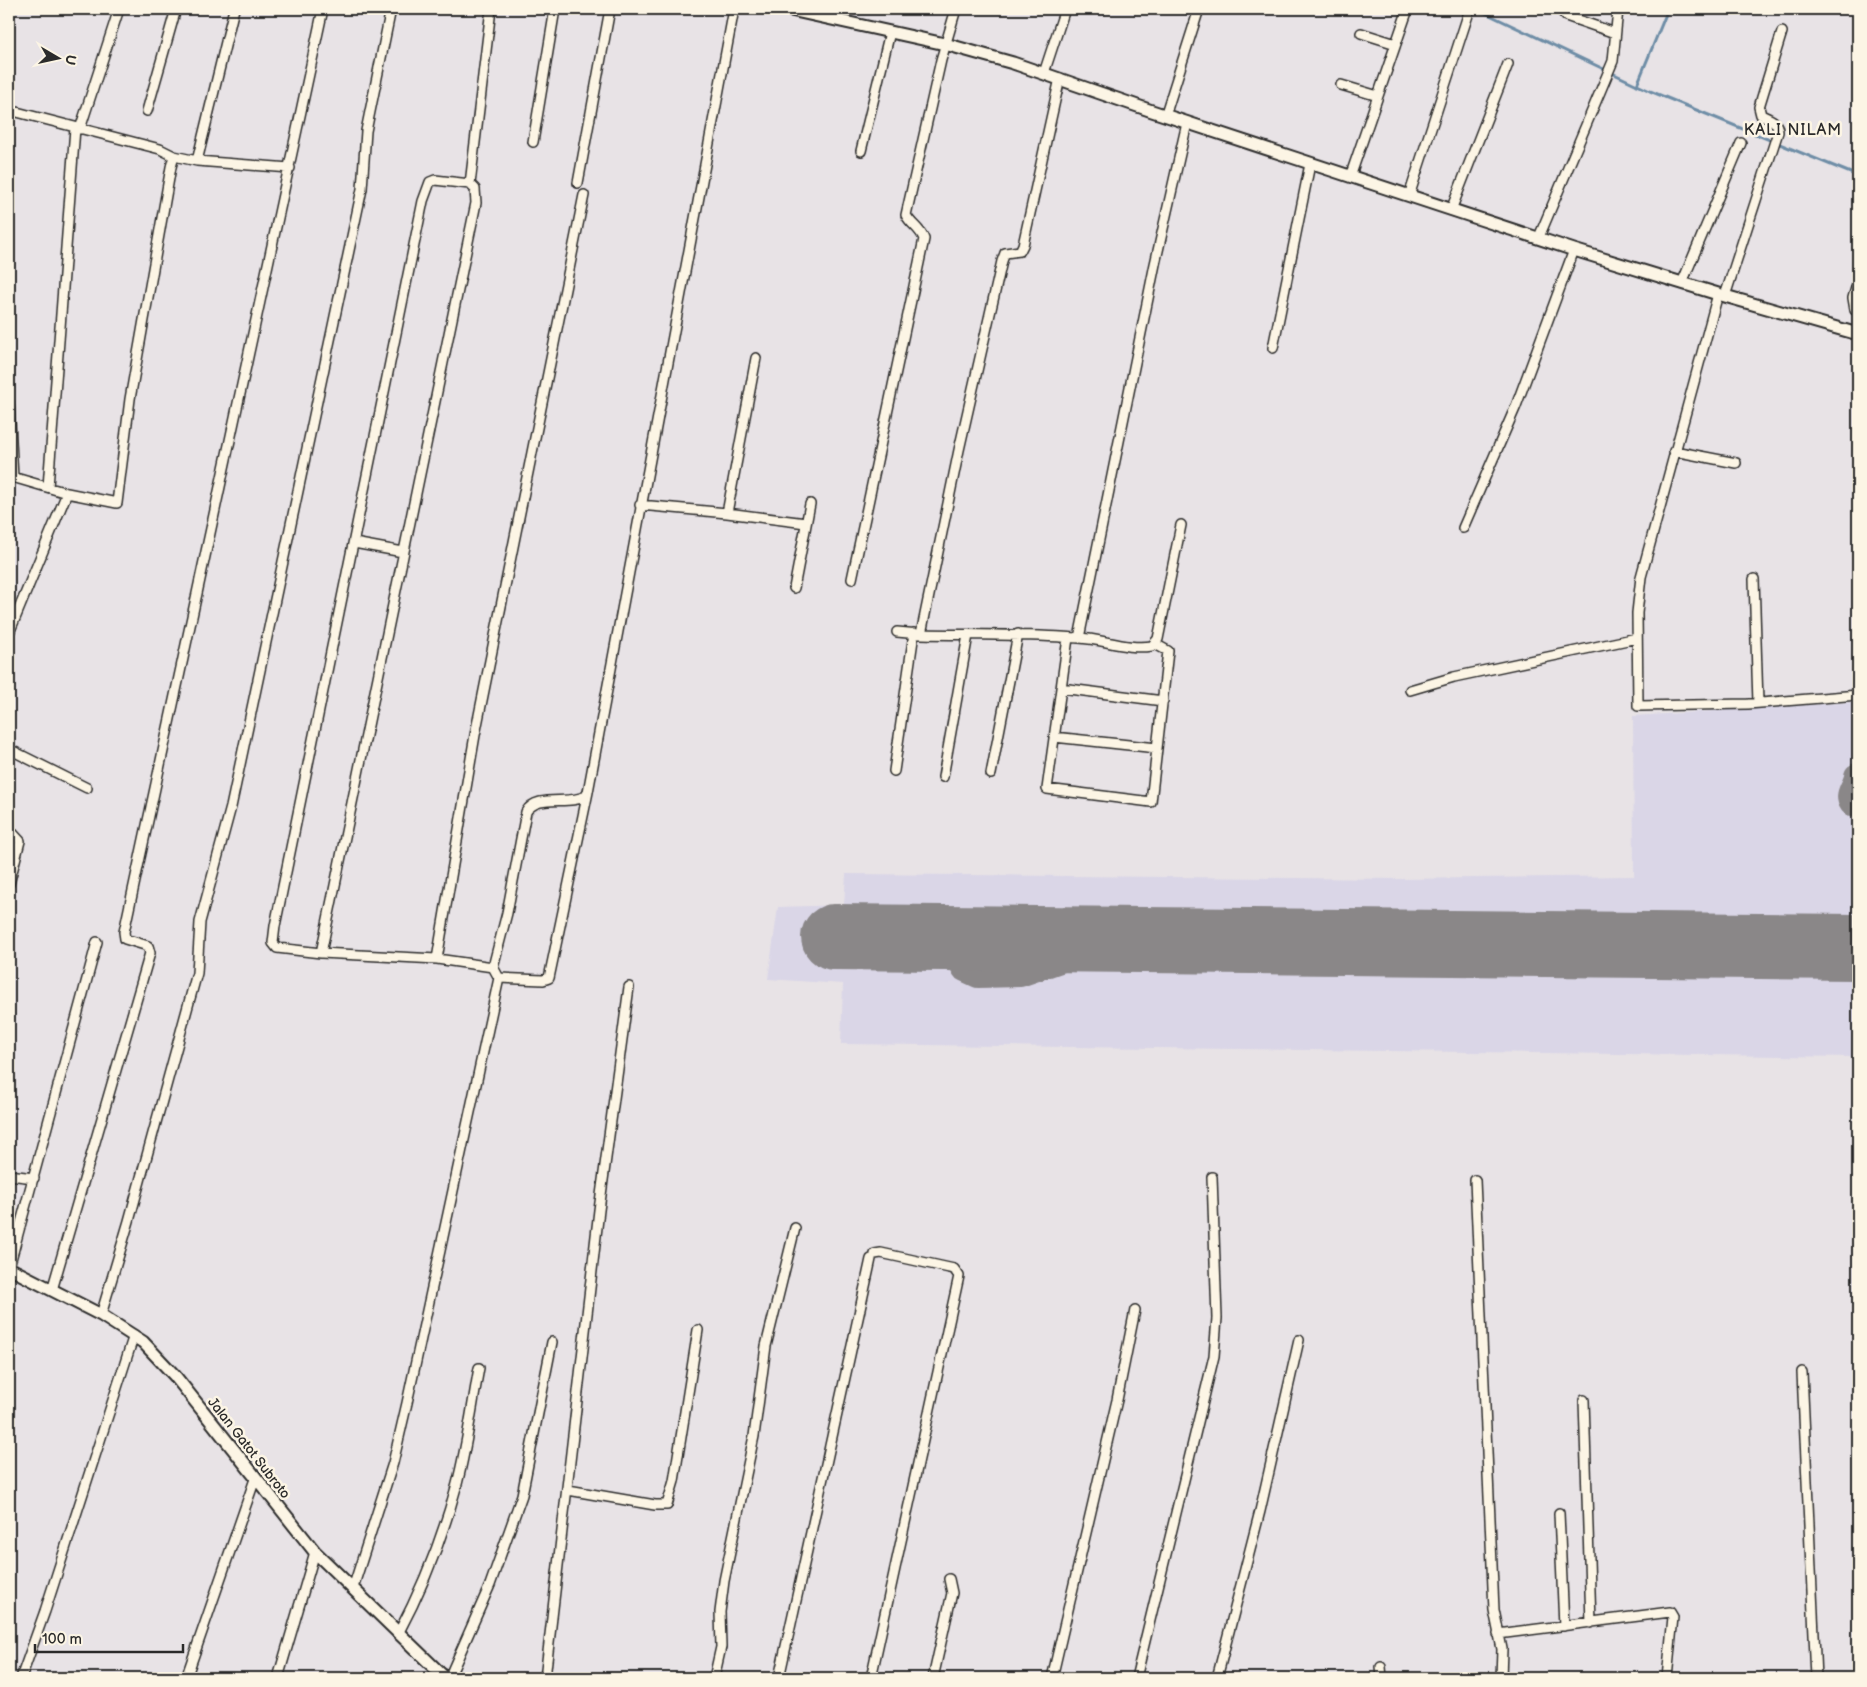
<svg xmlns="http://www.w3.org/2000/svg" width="1867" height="1687" font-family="'Balsamiq Sans',sans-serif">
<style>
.built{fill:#dad6e7}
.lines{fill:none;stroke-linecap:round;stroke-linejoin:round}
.stream{stroke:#6e8da6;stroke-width:3}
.taxiway{stroke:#8a8788;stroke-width:26}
.runway{stroke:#8a8788;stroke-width:66}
.minor-casing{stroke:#2b2b2b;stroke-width:12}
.tertiary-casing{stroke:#2b2b2b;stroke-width:15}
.minor{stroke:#fcf5e5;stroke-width:9}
.tertiary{stroke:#fcf5e5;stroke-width:11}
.labels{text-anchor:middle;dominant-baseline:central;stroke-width:5;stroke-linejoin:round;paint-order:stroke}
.street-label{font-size:14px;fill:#2b2b2b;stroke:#fcf5e5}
.quarter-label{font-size:16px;letter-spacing:1px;fill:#2b2b2b;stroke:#fcf5e5}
</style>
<rect width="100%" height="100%" fill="#e8e3e6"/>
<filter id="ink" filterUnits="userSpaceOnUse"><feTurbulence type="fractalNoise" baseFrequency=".02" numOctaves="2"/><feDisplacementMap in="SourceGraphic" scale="10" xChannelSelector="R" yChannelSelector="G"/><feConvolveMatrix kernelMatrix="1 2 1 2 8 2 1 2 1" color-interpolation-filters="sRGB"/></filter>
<g filter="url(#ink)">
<!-- built -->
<path class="built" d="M 1858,702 L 1858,1057 L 841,1044 L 843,984 L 768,979 L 778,907 L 844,905 L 846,874 L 1400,879 L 1634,876 L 1633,716 Z"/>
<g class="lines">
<!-- stream -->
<path class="stream" d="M 1477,9 L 1650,91 L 1858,176
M 1637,85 L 1668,9"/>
<!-- taxiway -->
<path class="taxiway" d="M 1857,776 C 1856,786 1846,794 1852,803 L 1858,804
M 960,938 L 961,962 L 965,969 L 978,975 L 1020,974 L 1083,952 L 1132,940"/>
<!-- runway -->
<path class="runway" d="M 834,937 L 1858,947"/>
<!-- minor casing -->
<g class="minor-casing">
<path id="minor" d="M 234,9 L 197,161 L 290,168
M 1560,9 L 1566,16 L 1615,33
M 1361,33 L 1396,44
M 1044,73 L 1065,9
M 1060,78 L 1023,245 L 1020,251 L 1005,253 L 1002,261 L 959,450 L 921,634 C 974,635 1027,634 1079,638 C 1103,639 1128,650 1152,646 L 1158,639 L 1181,525
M 1341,85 L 1378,96
M 9,110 L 160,149 L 174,156
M 147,111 L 176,9
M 1165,116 L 1199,9
M 80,129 L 119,9
M 533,142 L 555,9
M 861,151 L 890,32
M 1350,177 L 1408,9
M 435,180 L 470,184 L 475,189 L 476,203 L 321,953 L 277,948 L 273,943 L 275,926 L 423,201 L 430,182 Z
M 578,183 L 610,9
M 470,184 L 491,9
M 1409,196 L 1470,9
M 1451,210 L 1508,64
M 1539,237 L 1613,61 L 1618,9
M 1858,281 L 1853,298 L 1855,310 L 1858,311
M 1682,283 L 1741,143
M 1718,294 L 1641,577 L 1637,613 L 1638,706 L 1748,704 L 1858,695
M 1725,296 L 1778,132 C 1778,121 1770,119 1761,115 L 1759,107 L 1782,32
M 1273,348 L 1310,164
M 9,403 L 13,478
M 1674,451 L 1736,463
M 9,476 L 67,493 L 117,503 L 130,399 L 171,167 L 174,156 L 197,161
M 48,487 L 75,128
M 640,505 L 727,513 L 756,358
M 727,513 L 806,523
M 1463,528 L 1516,406 L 1574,250
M 354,543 L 403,552
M 852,579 L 924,239 C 920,228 911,225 906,215 L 941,60 L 956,9
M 1754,579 L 1758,703
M 794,588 L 810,504
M 897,632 L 919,634
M 9,633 L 67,493
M 1068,638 L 1047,789 L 1151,802 L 1168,651 L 1155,644
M 1079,638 L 1155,264 L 1187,123
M 1061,688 L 1163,701
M 1410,690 L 1454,677 L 1637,638
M 1054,737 L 1157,748
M 9,749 L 87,788
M 894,771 L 914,633
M 991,774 L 1018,634
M 943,777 L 968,635
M 9,829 L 20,841 L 9,884
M 321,953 L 437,959 L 493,967
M 437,959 L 475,735 L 584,195
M 499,978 L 543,980 L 549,978 L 588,792 L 734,9
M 9,1175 L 34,1178
M 1475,1180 L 1494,1610 L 1502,1649 L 1501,1678
M 9,1267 L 97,942
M 52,1290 L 150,953 L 148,946 L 125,939 L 124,932 L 323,9
M 101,1315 L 129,1221 L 197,973 L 200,922 L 231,807 L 362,189 L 366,131 L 391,9
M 1802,1372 L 1816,1678
M 1584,1400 L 1591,1623
M 568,1490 L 655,1505 L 667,1505 L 674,1481 L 698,1330
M 1559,1513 L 1564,1626
M 353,1588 L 393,1463 L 407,1403 L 499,978 L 493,967 L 507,913 L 526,812 C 537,793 568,806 586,796 L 588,792
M 398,1634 C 423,1587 443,1536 457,1484 C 467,1446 472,1406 479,1368
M 1498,1634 L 1670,1612 L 1673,1617 L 1667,1678
M 1381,1667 L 1382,1678
M 21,1678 L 45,1611 L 134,1335
M 186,1678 L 255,1479
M 278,1678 L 315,1552
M 449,1678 L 490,1585 L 522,1495 L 552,1342
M 545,1678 L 599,1210 L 629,987
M 714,1678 L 721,1647 L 720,1612 L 724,1581 L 754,1436 L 766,1346 L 795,1228
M 779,1678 L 871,1259
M 871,1678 L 959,1276 L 954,1269 L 881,1253 L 875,1254
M 933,1678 L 952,1593 L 949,1579
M 1052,1678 L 1117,1400 L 1135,1310
M 1136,1678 L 1214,1356 L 1217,1318 L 1212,1177
M 1217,1678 L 1260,1511 L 1299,1340"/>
</g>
<!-- tertiary casing -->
<g class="tertiary-casing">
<path id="tertiary" d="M 786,9 L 945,44 L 1013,63 L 1152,111 L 1574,250 L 1718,294 L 1858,334
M 9,1268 L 101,1315 L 143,1342 L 175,1376 L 315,1552 L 445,1678"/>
</g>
<!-- minor -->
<use href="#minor" class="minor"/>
<!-- tertiary -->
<use href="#tertiary" class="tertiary"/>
</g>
</g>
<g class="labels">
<!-- street labels -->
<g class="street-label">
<text transform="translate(249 1448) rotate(52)">Jalan Gatot Subroto</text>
</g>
<!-- quarter labels -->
<g class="quarter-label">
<text x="1793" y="130">KALI NILAM</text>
</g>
</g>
<!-- margin -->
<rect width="1867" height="1687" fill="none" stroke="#fcf5e5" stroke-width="30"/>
<rect x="15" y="15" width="1837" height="1657" fill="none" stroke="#2b2b2b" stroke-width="2" filter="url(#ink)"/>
<!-- north arrow -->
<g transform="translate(58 58) rotate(99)" stroke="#fcf5e5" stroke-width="4" paint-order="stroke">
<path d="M0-4L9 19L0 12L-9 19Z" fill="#2b2b2b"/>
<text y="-8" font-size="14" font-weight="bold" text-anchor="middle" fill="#2b2b2b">U</text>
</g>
<!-- scale -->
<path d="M35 1644v8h148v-8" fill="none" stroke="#2b2b2b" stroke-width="2.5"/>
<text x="42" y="1644" font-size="15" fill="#2b2b2b" stroke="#fcf5e5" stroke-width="4" paint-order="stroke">100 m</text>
</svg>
